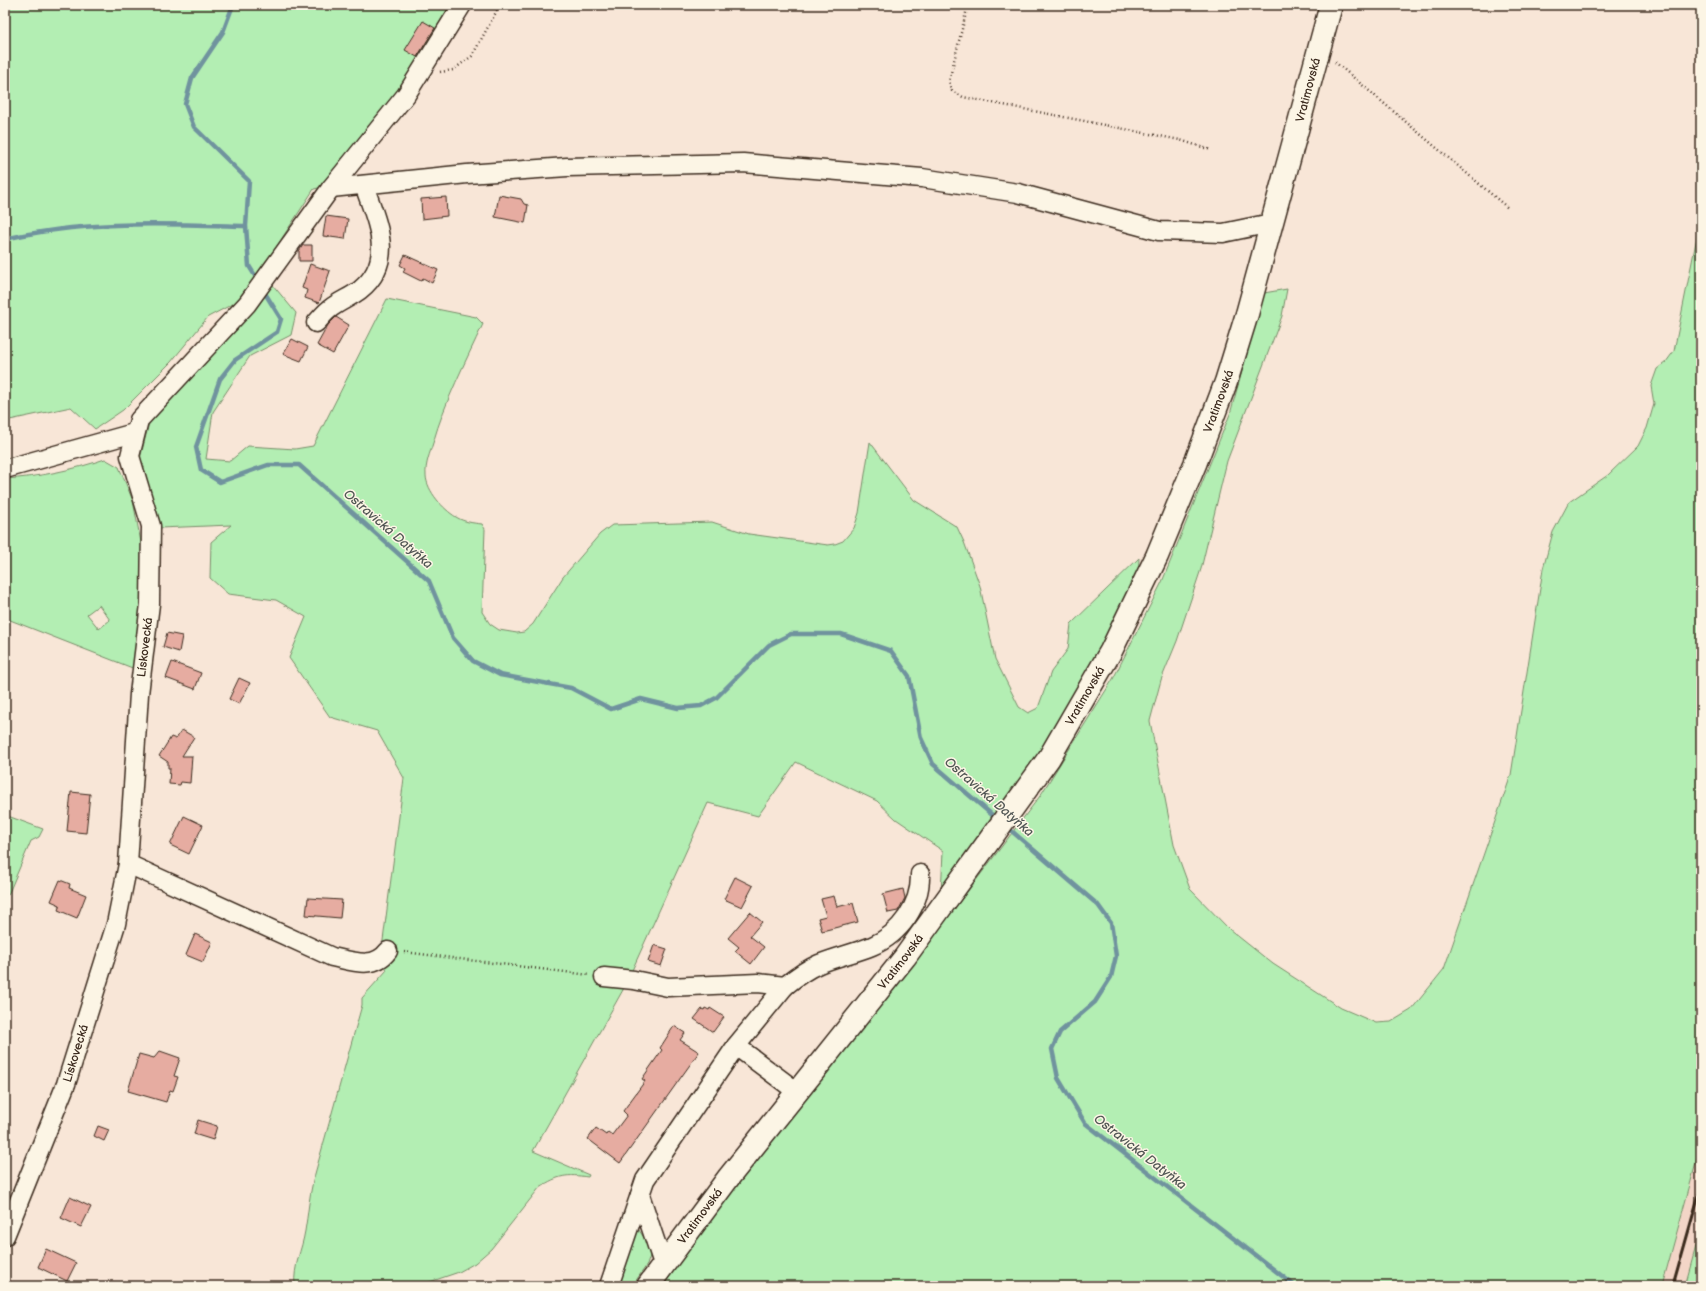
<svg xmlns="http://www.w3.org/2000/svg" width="1706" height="1291" font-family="'Balsamiq Sans',sans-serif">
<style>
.built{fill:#f3d5c7}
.green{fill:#b3eeb3;stroke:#778c68;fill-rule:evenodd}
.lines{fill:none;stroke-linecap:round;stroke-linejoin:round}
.stream{stroke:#6f939e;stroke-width:4.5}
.building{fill:#e6aca1;stroke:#3b2a1e}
.minor-casing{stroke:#3b2a1e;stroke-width:21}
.major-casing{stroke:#3b2a1e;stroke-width:25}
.path{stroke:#3b2a1e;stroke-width:2.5;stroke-dasharray:1 3;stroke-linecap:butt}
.minor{stroke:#fcf5e5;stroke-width:18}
.major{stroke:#fcf5e5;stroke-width:22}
.rail{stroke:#3b2a1e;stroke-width:3}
.labels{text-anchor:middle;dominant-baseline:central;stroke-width:3;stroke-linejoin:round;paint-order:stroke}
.street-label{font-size:12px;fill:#3b2a1e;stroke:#fcf5e5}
.water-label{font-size:13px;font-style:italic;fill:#515654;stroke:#fcf5e5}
</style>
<rect width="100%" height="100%" fill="#f8e6d7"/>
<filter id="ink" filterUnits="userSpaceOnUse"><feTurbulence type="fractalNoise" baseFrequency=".025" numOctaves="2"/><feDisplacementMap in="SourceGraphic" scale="8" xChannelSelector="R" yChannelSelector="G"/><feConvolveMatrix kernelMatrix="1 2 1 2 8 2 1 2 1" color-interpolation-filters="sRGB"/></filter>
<g filter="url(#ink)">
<!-- built -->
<path class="built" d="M 1701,1145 L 1701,1228 L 1698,1241 L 1685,1286 L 1662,1286 Z"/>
<!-- green -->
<path class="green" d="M 5,5 L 450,5 L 398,91 L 323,187 L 314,189 L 273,252 L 248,296 L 208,317 L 171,362 L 123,410 L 95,429 L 71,407 L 5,421 Z
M 1701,217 L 1701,1145 L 1662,1286 L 660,1286 L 731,1190 L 908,970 L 1040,796 L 1113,679 L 1162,582 L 1230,414 L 1264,293 L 1287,289 L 1282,316 L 1227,461 L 1201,569 L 1177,641 L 1161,680 L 1150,721 L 1174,845 L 1190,889 L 1229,929 L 1273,964 L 1341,1008 L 1376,1023 L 1391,1022 L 1411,1010 L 1444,969 L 1511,775 L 1543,569 L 1553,532 L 1569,502 L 1608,475 L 1638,446 L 1647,428 L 1654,404 L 1651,386 L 1657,369 L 1666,362 L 1674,351 Z
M 272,284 L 296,313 L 291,335 L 250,356 L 213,412 L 206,459 L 230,461 L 248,446 L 295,449 L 313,446 L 387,299 L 476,317 L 483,324 C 465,363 445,401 433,443 C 430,453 425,464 426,476 C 427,491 443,509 456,517 C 464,522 473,523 482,524 L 485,529 L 482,612 L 490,624 L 499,630 L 517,633 L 524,632 L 533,624 L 563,577 L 600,534 L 612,525 L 712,522 L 749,534 L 828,545 L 835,544 L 843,541 L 854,528 L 859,513 L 870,442 L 914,500 L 957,527 L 964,542 L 980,586 L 995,659 L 1019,707 L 1028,713 L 1038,708 L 1051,672 L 1068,649 L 1071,624 L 1139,558 L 1138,578 L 1091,666 L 1039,753 L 941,895 L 943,851 L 896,819 L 877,801 L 796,762 L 758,816 L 708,803 L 624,988 L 533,1151 L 589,1175 L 588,1177 C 567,1174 559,1175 540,1187 L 491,1249 L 475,1263 L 459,1272 L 418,1286 L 295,1286 C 293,1266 302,1250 305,1231 C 308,1214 309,1198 313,1181 L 362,1005 L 362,998 L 387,970 L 381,956 L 404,778 L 377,731 L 330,717 L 289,658 L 306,617 L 276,600 L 228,594 L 210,578 L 211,542 L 231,525 L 160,528 L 139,463 L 151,415 Z
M 105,459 L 119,467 L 133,501 L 145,563 L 135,669 L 5,618 L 5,479 C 39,477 73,470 105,459 ZM 99,605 L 110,620 L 99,629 L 87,614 Z
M 5,815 L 43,829 L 39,837 L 31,841 L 8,895 L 5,893 Z
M 1701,1228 L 1701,1286 L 1685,1286 Z
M 639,1230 L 652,1250 L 647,1265 L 632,1286 L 610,1286 L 633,1231 Z"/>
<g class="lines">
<!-- stream -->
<path class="stream" d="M 233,5 L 223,32 L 192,78 L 185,104 L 194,127 L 249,181 L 246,226 L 249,266 L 259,282
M 5,239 C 84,220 166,224 246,226
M 263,290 L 281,319 L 277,332 L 235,360 L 220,379 L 196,447 L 201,470 L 220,482 L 268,465 L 299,465 L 429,581 L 453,638 L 473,661 L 500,675 L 571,688 L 611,709 L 641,699 L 678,708 L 701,706 L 716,698 L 769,645 L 791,634 L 841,634 L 891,651 L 909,676 L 921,738 L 933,764 L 998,820
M 1007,827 L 1098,905 L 1111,923 L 1116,956 L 1111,977 L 1095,1002 L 1060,1032 L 1052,1049 L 1058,1078 L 1085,1123 L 1295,1286"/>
</g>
<!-- building -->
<path class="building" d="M 423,21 L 435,28 L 417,57 L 405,50 Z
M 499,195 L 521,199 L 524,204 L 528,205 L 525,223 L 495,217 Z
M 446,197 L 447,216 L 422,219 L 421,199 Z
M 326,216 L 348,219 L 345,239 L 323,236 Z
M 303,245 L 312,245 L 312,261 L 299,261 L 299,251 Z
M 405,255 L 438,270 L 432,283 L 423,278 L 421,281 L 403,272 L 405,268 L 400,265 Z
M 310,264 L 330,271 L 319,303 L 305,298 L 307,290 L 302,288 Z
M 336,317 L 349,325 L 333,354 L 317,345 L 328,325 Z
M 292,339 L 308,347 L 301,361 L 283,354 Z
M 167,633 L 182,636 L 179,652 L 163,647 Z
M 172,662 L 201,673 L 195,689 L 166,678 Z
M 239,678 L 250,683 L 239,704 L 229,699 Z
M 182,730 L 194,737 L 182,756 L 192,756 L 190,783 L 181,782 L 180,785 L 169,784 L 170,768 L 168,768 L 168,762 L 159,756 L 171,737 L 176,739 Z
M 71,792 L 90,794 L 86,833 L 67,831 Z
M 184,816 L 203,825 L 189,854 L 170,845 Z
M 735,877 L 753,886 L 742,907 L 724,899 Z
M 60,880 L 70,884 L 69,888 L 86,895 L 77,918 L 58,910 L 60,905 L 51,901 Z
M 903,889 L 905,898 L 898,911 L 888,913 L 883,894 Z
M 834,896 L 837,907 L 853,903 L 858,922 L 822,931 L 818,918 L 826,916 L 821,899 Z
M 308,898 L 342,900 L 340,918 L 306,915 Z
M 750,912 L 762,922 L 750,936 L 764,947 L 751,964 L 735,951 L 739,947 L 728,938 Z
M 195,934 L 212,942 L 203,962 L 186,955 Z
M 654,945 L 667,949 L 661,966 L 648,962 Z
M 705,1008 L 709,1010 L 710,1008 L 724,1017 L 713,1032 L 694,1019 L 702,1009 L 704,1010 Z
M 674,1026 L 685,1033 L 680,1040 L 699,1052 L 620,1163 L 588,1139 L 596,1128 L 606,1135 L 608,1132 L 612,1135 L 627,1115 L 623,1111 L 645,1081 L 642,1079 L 662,1050 L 660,1048 Z
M 160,1051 L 180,1058 L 174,1076 L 178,1077 L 173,1091 L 170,1090 L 166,1102 L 128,1091 L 139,1054 L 154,1058 Z
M 198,1120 L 217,1126 L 213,1140 L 194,1134 Z
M 98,1126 L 109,1130 L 104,1141 L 94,1136 Z
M 70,1197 L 91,1207 L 81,1227 L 61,1218 Z
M 46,1249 L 76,1263 L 67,1281 L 38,1267 Z"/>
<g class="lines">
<!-- minor casing -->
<g class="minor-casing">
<g id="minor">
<path d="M 331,188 L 467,174 L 567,167 L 743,163 L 922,178 L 1018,193 L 1159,231 L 1223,233 L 1271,223"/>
<path d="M 316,323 C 321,318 325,312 331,308 C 340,301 351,297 360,290 C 397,260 376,221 364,185"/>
<path d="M 5,469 L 134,433"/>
<path d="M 128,864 L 332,957 C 352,961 374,970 388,951"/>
<path d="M 604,977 L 634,980 L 668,987 L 758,983 L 785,986 C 796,977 807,969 819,964 C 836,957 855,953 872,946 C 900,934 921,905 920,874"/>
<path d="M 736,1046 L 796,1091"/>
<path d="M 640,1195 L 663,1264"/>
<path id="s1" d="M 5,1236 L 66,1084 L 116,924 L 128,864 L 139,694 L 150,604 L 151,526 L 130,456 L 139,420 L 247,304 L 331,188 L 406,95 L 462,5"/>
<path d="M 609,1286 L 645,1180 L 736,1046 L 785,986"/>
</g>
</g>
<!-- major casing -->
<g class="major-casing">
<g id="major">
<path id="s2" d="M 648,1286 L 729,1177 L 905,957 L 1049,758 L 1111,651 L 1157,556 L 1195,464 L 1226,382 L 1247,314 L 1331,5"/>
</g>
</g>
<!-- path -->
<path class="path" d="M 968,5 L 949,81 L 952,91 L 963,97 L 1180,140 L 1211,150
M 1335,62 L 1509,209
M 440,72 L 453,70 L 472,56 L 500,5
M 404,952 L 589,975"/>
<!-- minor -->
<use href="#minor" class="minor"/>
<!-- major -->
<use href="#major" class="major"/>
<!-- rail -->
<path class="rail" d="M 1673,1286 L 1701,1187"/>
</g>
</g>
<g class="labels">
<!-- street labels -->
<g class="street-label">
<text stroke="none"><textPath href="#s2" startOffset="1383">Vratimovská</textPath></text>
<text stroke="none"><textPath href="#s2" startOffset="1059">Vratimovská</textPath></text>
<text stroke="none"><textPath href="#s1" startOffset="610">Lískovecká</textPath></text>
<text stroke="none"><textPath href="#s2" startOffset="735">Vratimovská</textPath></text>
<text stroke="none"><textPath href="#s2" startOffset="411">Vratimovská</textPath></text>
<text stroke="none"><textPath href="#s1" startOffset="196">Lískovecká</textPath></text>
<text stroke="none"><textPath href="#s2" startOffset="87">Vratimovská</textPath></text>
</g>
<!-- water labels -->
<g class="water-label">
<text transform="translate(388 529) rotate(41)">Ostravická Datyňka</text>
<text transform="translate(989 797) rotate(41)">Ostravická Datyňka</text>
<text transform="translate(1140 1152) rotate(38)">Ostravická Datyňka</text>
</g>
</g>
<!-- margin -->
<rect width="1706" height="1291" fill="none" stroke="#fcf5e5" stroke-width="20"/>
<rect x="10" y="10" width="1686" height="1271" fill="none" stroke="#3b2a1e" stroke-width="1.5" filter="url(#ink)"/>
</svg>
